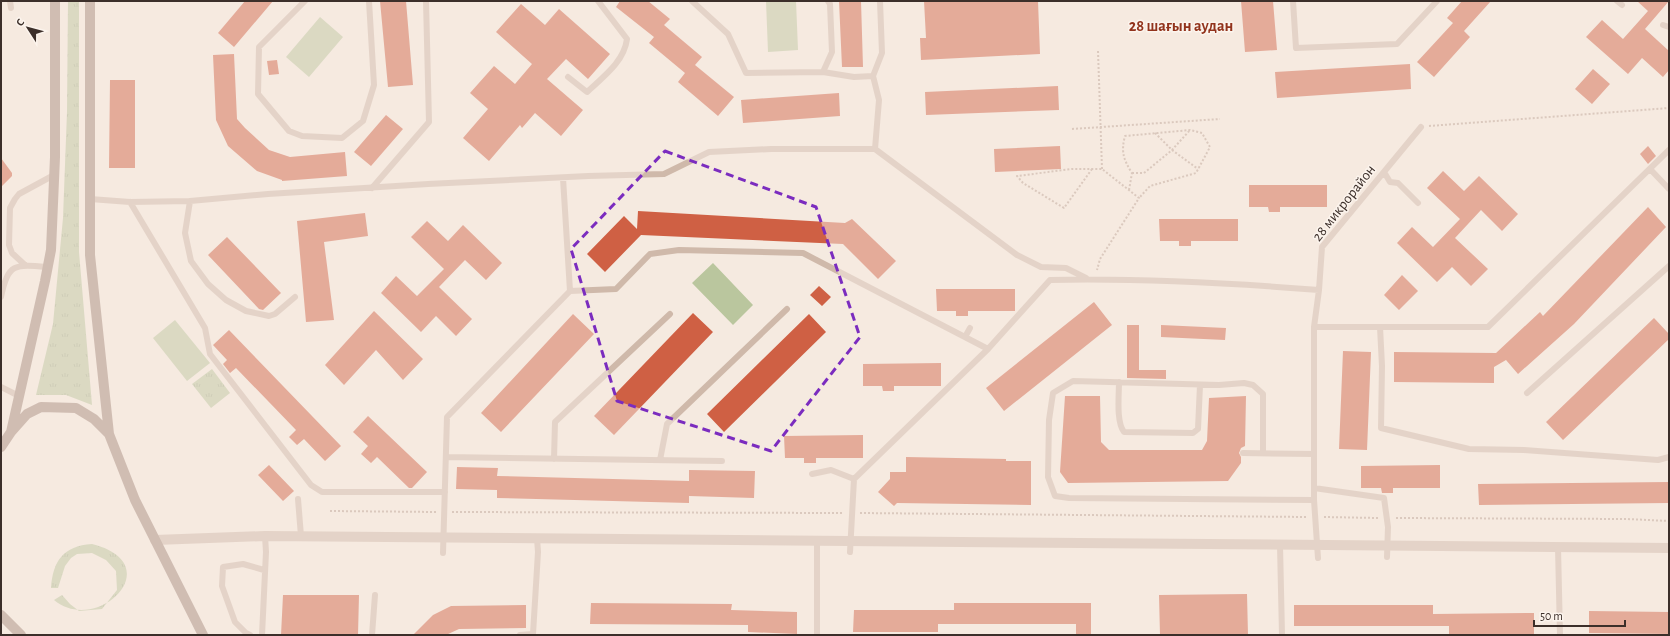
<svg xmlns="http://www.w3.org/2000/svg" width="1670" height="636" font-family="'Alegreya Sans',sans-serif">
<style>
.grass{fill:url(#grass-tufts)}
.pitch{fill:#bac69e}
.building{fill:#cf6044}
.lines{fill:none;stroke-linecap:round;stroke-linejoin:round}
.path{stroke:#bba394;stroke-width:2;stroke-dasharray:2 2;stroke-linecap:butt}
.service{stroke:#cfb9aa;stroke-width:6}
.tertiary{stroke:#cfb9aa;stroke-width:10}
.secondary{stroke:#a3887b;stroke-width:10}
.marked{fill:none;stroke:#7b2cbf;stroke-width:3;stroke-dasharray:8 5;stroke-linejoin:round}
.labels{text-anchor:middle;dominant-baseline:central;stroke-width:3;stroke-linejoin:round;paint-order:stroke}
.street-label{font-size:15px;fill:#3c2f2a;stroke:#fcf4ed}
.neighbourhood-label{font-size:16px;font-weight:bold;fill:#92331c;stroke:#fcf4ed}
</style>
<defs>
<pattern id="grass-tufts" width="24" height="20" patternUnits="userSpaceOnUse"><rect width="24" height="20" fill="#bac69e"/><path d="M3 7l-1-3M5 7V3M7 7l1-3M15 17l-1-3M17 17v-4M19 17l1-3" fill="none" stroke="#a1aa88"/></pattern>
</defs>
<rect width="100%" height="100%" fill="#f5eae0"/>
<!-- grass -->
<path class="grass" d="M 68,1 L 79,1 L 79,252 L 92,405 L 66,395 L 36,395 L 53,324 L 63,218 L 67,112 Z
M 212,369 L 230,393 L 211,408 L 192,384 Z
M 92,544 C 171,564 97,636 54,600 L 62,595 L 70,604 L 79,611 L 102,609 L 117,590 L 116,571 L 106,560 L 92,553 L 77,554 L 71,558 L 65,566 L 58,588 L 51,588 C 53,561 63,546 92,544 Z"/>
<!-- pitch -->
<path class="pitch" d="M 766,1 L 796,1 L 798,50 L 768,52 Z
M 320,17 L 343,37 L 309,77 L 286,57 Z
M 713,263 L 753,305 L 733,325 L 692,283 Z
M 175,320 L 210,363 L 187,381 L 153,338 Z"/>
<!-- building -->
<path class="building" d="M 245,1 L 273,1 L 234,47 L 218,33 Z
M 380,1 L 406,1 L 413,85 L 388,87 Z
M 620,1 L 648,1 L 670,19 L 664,25 L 702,57 L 695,65 L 734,97 L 718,116 L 678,82 L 685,73 L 649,43 L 654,37 L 616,7 Z
M 839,1 L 861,1 L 863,67 L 842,67 Z
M 924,1 L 1038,1 L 1040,54 L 921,60 L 920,38 L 926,38 Z
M 1241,1 L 1273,1 L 1277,50 L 1245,52 Z
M 1462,1 L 1491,1 L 1464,31 L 1470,37 L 1434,77 L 1417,62 L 1453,23 L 1447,18 Z
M 1637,1 L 1669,1 L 1645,29 L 1669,51 L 1669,70 L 1663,77 L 1642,58 L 1628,74 L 1586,37 L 1602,20 L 1623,39 L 1648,11 Z
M 521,4 L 545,25 L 559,9 L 610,54 L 588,79 L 566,59 L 547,79 L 583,110 L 561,136 L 535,113 L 522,128 L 520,125 L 489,161 L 463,138 L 488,109 L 470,93 L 494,66 L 515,84 L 532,64 L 496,32 Z
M 234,54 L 237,119 L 245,128 L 269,150 L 290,157 L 345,152 L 347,176 L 282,181 L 282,180 L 257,171 L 228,146 L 216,120 L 213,55 Z
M 277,60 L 279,74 L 269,75 L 267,61 Z
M 1410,64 L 1411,89 L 1277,98 L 1275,72 Z
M 1593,69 L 1610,84 L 1592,104 L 1575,89 Z
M 110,80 L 135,80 L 135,168 L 109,168 Z
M 1058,86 L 1059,110 L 926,115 L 925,92 Z
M 839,93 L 840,116 L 743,123 L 741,100 Z
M 386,115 L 403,129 L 371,166 L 354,152 Z
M 1060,146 L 1061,169 L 995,172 L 994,149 Z
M 1648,146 L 1656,156 L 1648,164 L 1640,154 Z
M 1,158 L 12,173 L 12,176 L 1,187 Z
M 1443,171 L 1464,191 L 1479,176 L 1518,214 L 1502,231 L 1481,210 L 1455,238 L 1488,269 L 1471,286 L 1452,267 L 1437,282 L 1397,243 L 1412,227 L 1433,247 L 1460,219 L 1427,188 Z
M 1249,185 L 1327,185 L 1327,207 L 1280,207 L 1280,212 L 1269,212 L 1268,207 L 1249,207 Z
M 1648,207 L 1666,227 L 1574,324 L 1518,374 L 1506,360 L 1494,367 L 1494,383 L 1394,382 L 1394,352 L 1496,353 L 1540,312 L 1543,316 Z
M 638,211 L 845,223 L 852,219 L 896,261 L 878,279 L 843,244 L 641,235 L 605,272 L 587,254 L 624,216 L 637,229 Z
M 365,213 L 368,236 L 324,242 L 334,320 L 306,322 L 297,221 Z
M 1159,219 L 1238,219 L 1238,241 L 1191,241 L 1191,246 L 1179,246 L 1179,241 L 1160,241 Z
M 427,221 L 448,241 L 463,225 L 502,263 L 486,280 L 465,260 L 439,287 L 472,319 L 456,336 L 436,316 L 421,332 L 381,293 L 396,276 L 417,296 L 444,269 L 411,237 Z
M 227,237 L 281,293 L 263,310 L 259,309 L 208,255 Z
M 1402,275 L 1418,291 L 1399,310 L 1384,295 Z
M 819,286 L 831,297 L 822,306 L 810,295 Z
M 936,289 L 1015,289 L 1015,311 L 968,311 L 968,316 L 956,316 L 956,311 L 937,311 Z
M 1094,302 L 1112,325 L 1004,411 L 986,388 Z
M 374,311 L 423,359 L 403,380 L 376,350 L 344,385 L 325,365 Z
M 693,313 L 713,332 L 614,435 L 594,416 Z
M 573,314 L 594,334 L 501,432 L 481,413 Z
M 809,314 L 826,332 L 724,432 L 707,414 Z
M 1654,318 L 1669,334 L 1669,339 L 1563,440 L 1546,422 Z
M 1127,325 L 1139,325 L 1139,370 L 1166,370 L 1166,379 L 1127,378 Z
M 1161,325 L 1226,328 L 1225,340 L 1161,337 Z
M 229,330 L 341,446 L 325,461 L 304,439 L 297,445 L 289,437 L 296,430 L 236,368 L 230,373 L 223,364 L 227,360 L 213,345 Z
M 1343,351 L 1371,352 L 1367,450 L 1339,449 Z
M 941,363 L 941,386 L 894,386 L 894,391 L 883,391 L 882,386 L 863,386 L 863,364 Z
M 1065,396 L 1100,396 L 1101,442 L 1109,450 L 1202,450 L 1207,441 L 1209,398 L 1246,396 L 1245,446 L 1241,448 L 1239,453 L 1241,457 L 1241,463 L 1228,481 L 1068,483 L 1060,472 Z
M 368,416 L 427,472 L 412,488 L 409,488 L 377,457 L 371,463 L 361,454 L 368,446 L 353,432 Z
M 863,435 L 863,458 L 816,458 L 816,463 L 804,463 L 804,458 L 785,458 L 784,436 Z
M 906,457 L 1006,459 L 1006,461 L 1031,461 L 1031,505 L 897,503 L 894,506 L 878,492 L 890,479 L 890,472 L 906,472 Z
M 269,465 L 294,491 L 283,501 L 258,475 Z
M 1440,465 L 1440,488 L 1393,488 L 1393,493 L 1382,493 L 1381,488 L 1361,488 L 1361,466 Z
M 457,467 L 498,468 L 497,476 L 689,481 L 689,470 L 755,471 L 754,498 L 689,496 L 689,503 L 497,498 L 497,490 L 456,489 Z
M 1669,482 L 1669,503 L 1479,505 L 1478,484 Z
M 1247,594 L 1248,635 L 1160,635 L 1159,595 Z
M 283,595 L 359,595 L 358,635 L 281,635 Z
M 591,603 L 732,604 L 731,610 L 797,612 L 797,634 L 748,632 L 748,625 L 590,624 Z
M 954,603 L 1091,603 L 1091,635 L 1076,635 L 1076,624 L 938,624 L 938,632 L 853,632 L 854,610 L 954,610 Z
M 526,605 L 526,628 L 459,629 L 446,635 L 413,635 L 433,615 L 451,606 Z
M 1294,605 L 1433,605 L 1433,614 L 1534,613 L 1534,634 L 1449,635 L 1449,626 L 1294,626 Z
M 1589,611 L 1669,612 L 1669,634 L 1589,633 Z"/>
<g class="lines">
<!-- path -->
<path class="path" d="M 1098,51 L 1102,169
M 1429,126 L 1669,108
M 1072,129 L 1220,119
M 1155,133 L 1172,150 L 1198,169
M 1092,169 L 1064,208 L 1023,183 L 1017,176 L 1072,169 L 1102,169 L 1139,198 L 1100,259 L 1097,270
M 1132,173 L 1144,173 L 1172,150 L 1190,130
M 1129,190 L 1132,173 C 1123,159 1121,151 1125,136 L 1190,130 L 1202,133 L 1210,147 L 1196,173 L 1150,186 L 1139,198
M 330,511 L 436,512
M 452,512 L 844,513
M 860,513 L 1306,517
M 1324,517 L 1378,518
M 1396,518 L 1627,519 L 1669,521"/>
<!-- service -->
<path class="service" d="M 10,1 L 11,8
M 305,1 L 259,47 L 258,94 L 289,131 L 302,136 L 342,138 L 363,121 L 374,85 L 369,1
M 692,1 L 728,34 L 746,73 L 823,72 L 832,52 L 830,4 L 828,1
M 1293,1 L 1296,48 L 1397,44 L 1437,1
M 1617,1 L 1622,5
M 1663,25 L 1669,27
M 823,72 L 854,77 L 873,76 L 882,53 L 880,1
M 873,76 L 879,100 L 875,149 L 1017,255 L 1041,267 L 1066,268 L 1086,278
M 568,77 L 587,92 C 603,77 624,62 627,39 L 598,1
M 1650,169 L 1669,189
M 1384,172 L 1390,182 L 1398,183 L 1418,203
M 563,178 L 570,291
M 372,188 L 429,122 L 426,1
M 90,199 L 130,202 L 190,201 L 185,233 L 191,261 L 208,284 L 226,300 L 246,311 L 269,316 L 275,314 L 295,297
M 190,201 L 268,194 L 428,184 L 588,176 L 664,174 L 709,152 L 771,149 L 875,149
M 130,202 L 205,328 L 210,354 L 311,485 L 322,492 L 445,492
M 25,265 L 12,253 L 9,245 L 10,208 L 15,199 L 19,194 L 54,175
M 1,297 C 8,263 15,264 48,267
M 1314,327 L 1488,327 L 1669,150
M 1380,327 L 1382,366 L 1381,428 L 1469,449 L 1524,450 L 1658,460 L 1669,457
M 965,337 L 970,328
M 988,349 L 1050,280 C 1140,278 1230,283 1319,290 L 1322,247 L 1421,127
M 1119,382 C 1119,395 1116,422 1124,432 L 1193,433 L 1198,429 L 1200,385
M 1,387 L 19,396
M 1527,393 L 1669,266
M 1243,453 L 1314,454
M 1263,453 L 1263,394 L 1253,385 L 1244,383 L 1219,385 L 1073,381 L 1053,393 L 1049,420 L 1048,477 L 1055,496 L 1069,498 L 1314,500
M 446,457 L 722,461
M 554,459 L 555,422 L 670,314
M 660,460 L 667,424 L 787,309
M 812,474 L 831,470 L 854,479
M 1314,488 L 1384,498 L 1388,527 L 1387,557
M 298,499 L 301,536
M 1280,545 L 1282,635
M 1558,547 L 1560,635
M 443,553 L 447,417 L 570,291 L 616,289 L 650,254 L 679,250 L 803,253 L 988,349 L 854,479 L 850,552
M 1318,558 L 1314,500 L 1314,327 L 1319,290
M 250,635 L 246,633 L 235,622 L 222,586 L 223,567 L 243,564 L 264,570
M 262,635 L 266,552 L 265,536
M 372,635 L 375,595
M 520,635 L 533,634 L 538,552 L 537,538
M 817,635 L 817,541"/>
<!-- tertiary -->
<path class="tertiary" d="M 155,540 L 265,536 L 1669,548"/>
<!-- secondary -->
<path class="secondary" d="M 90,1 L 90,255 L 109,434
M 11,432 L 45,281 L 51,250 L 55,157 L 55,1
M 1,447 L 11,432 L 27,414 L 41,407 L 76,408 L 94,419 L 109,434 L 135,500 L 203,635
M 1,615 L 21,635"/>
</g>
<!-- marked area -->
<path d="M0 0H1670V636H0ZM 665,151 L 816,207 L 860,337 L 771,451 L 617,401 L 571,249 Z" fill="#f5eae0" fill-opacity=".55" fill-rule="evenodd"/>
<path class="marked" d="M 665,151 L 816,207 L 860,337 L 771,451 L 617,401 L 571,249 Z"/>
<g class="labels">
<!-- street labels -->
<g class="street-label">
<text transform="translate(1344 203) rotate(-52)">28 микрорайон</text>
</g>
<!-- neighbourhood labels -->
<g class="neighbourhood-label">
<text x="1181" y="26">28 шағын аудан</text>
</g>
</g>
<!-- border -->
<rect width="1670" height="636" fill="none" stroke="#3c2f2a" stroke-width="4"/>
<!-- north arrow -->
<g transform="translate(28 28) rotate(306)" stroke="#fcf4ed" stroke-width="3" paint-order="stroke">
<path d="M0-3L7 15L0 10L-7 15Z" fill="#3c2f2a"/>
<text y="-6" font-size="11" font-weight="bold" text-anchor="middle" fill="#3c2f2a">С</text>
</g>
<!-- scale -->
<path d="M1534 620v6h91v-6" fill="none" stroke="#3c2f2a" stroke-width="2"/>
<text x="1540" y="620" font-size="12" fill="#3c2f2a" stroke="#fcf4ed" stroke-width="3" paint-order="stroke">50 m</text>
</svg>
